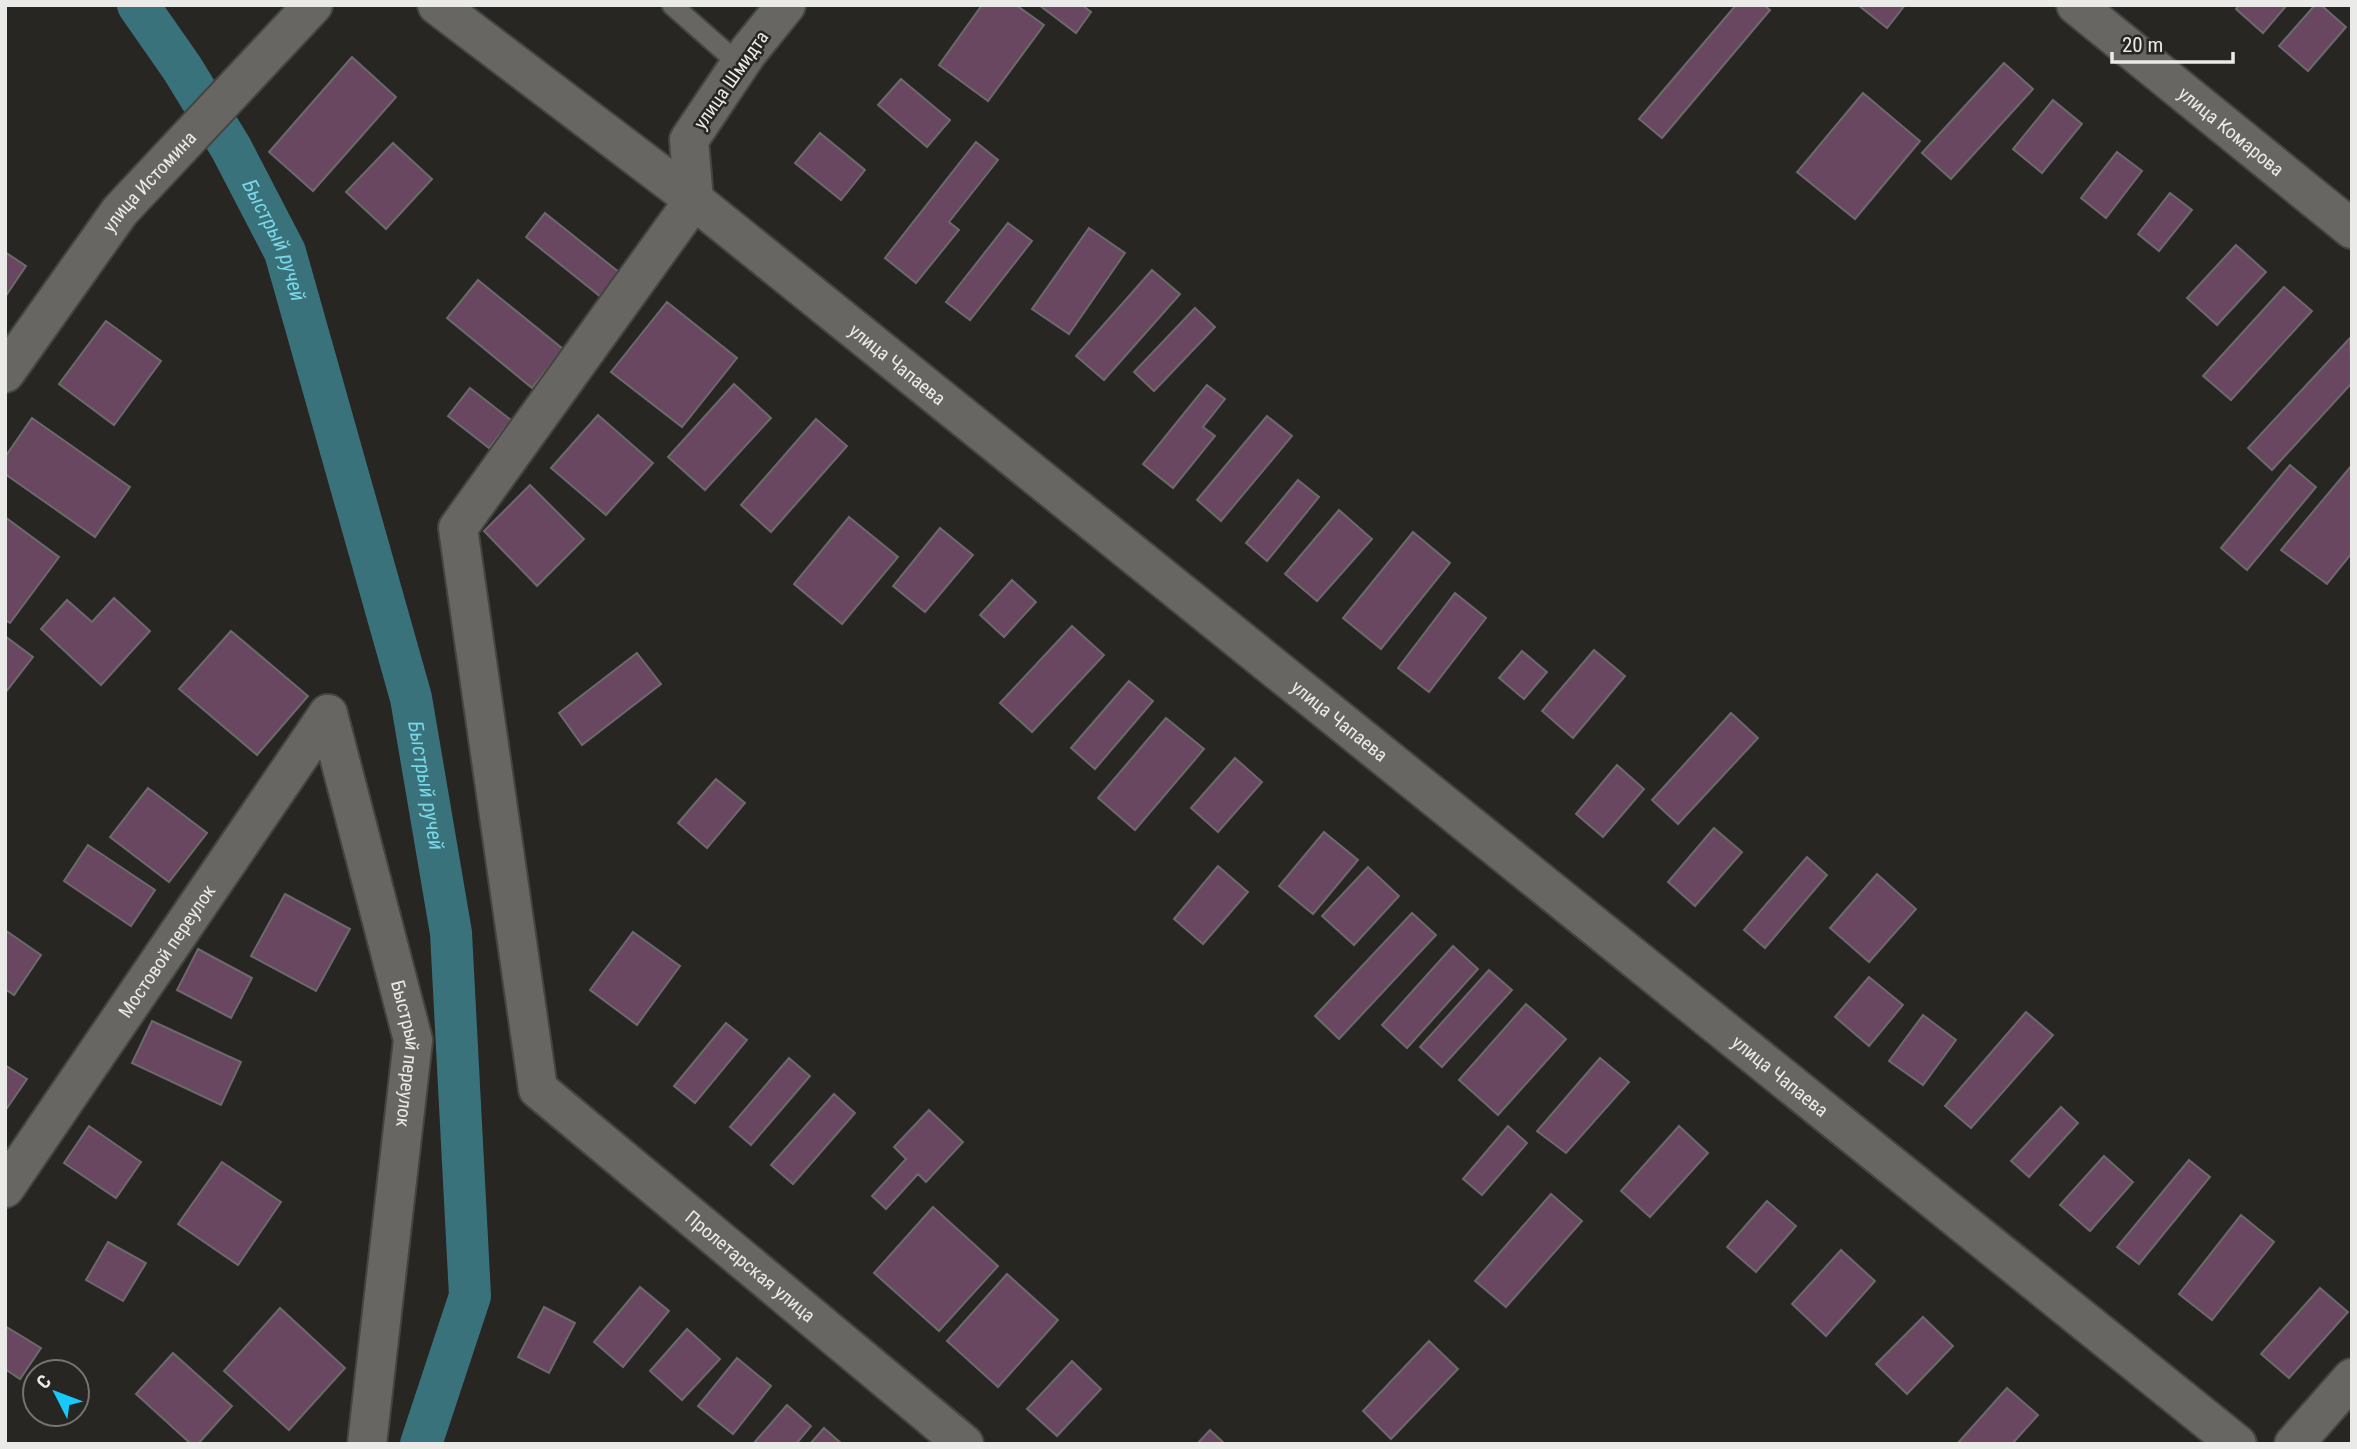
<svg xmlns="http://www.w3.org/2000/svg" width="2357" height="1449" font-family="'Roboto Condensed',sans-serif">
<style>
.lines{fill:none;stroke-linecap:round;stroke-linejoin:round}
.canal{stroke:#39727b;stroke-width:42}
.building{fill:#6a4761;stroke:#6c696b;stroke-width:2}
.lane-casing{stroke:#444441;stroke-width:23}
.street-casing{stroke:#444441;stroke-width:42}
.secondary-casing{stroke:#444441;stroke-width:42}
.lane{stroke:#676662;stroke-width:19}
.street{stroke:#676662;stroke-width:38}
.secondary{stroke:#676662;stroke-width:38}
.labels{text-anchor:middle;dominant-baseline:central;stroke-width:5;stroke-linejoin:round;paint-order:stroke}
.street-label{font-size:19px;fill:#eaeae8;stroke:#272623}
.water-label{font-size:21px;font-style:italic;fill:#7ad7e7;stroke:#272623}
</style>
<rect width="100%" height="100%" fill="#272623"/>
<g class="lines">
<!-- canal -->
<path class="canal" id="s1" d="M 138,5 L 182,68 L 231,148 L 285,252 L 411,698 L 451,933 L 470,1296 L 421,1444"/>
</g>
<!-- building -->
<path class="building" d="M 982,5 L 1016,5 L 1044,25 L 988,101 L 939,65 Z
M 1039,5 L 1082,5 L 1091,12 L 1076,33 Z
M 1736,5 L 1764,5 L 1770,10 L 1662,138 L 1639,119 Z
M 1858,5 L 1905,5 L 1887,28 Z
M 2239,5 L 2287,5 L 2263,33 L 2236,9 Z
M 2315,5 L 2321,5 L 2346,27 L 2308,71 L 2279,46 Z
M 352,57 L 396,97 L 313,191 L 269,152 Z
M 2004,63 L 2033,89 L 1951,179 L 1922,153 Z
M 901,79 L 950,120 L 927,147 L 878,105 Z
M 1863,93 L 1920,141 L 1855,219 L 1797,172 Z
M 2053,100 L 2082,124 L 2042,173 L 2013,149 Z
M 820,133 L 865,170 L 841,200 L 795,163 Z
M 976,142 L 998,160 L 949,222 L 959,230 L 916,283 L 885,258 Z
M 393,143 L 432,179 L 386,229 L 346,192 Z
M 2117,152 L 2142,171 L 2106,218 L 2081,198 Z
M 2170,193 L 2192,210 L 2159,251 L 2138,234 Z
M 545,213 L 625,277 L 606,301 L 526,237 Z
M 1008,223 L 1032,241 L 970,320 L 946,302 Z
M 1089,228 L 1125,253 L 1069,334 L 1032,309 Z
M 2236,245 L 2266,272 L 2217,325 L 2187,298 Z
M 5,252 L 26,266 L 5,297 Z
M 1152,270 L 1180,294 L 1104,380 L 1076,356 Z
M 478,280 L 563,349 L 532,388 L 447,318 Z
M 2284,287 L 2312,311 L 2231,400 L 2203,376 Z
M 667,302 L 737,358 L 682,427 L 611,372 Z
M 1195,308 L 1215,327 L 1154,391 L 1134,372 Z
M 106,321 L 161,361 L 114,425 L 59,384 Z
M 2350,338 L 2352,383 L 2272,470 L 2248,448 Z
M 734,384 L 771,418 L 705,490 L 668,457 Z
M 1207,385 L 1225,399 L 1203,427 L 1215,436 L 1173,488 L 1143,464 Z
M 470,388 L 511,420 L 489,448 L 448,416 Z
M 598,415 L 653,463 L 606,515 L 551,468 Z
M 1267,416 L 1292,436 L 1221,521 L 1197,500 Z
M 32,418 L 130,487 L 95,537 L 5,474 L 5,457 Z
M 816,419 L 847,446 L 771,532 L 741,505 Z
M 2290,465 L 2316,487 L 2247,570 L 2221,548 Z
M 2352,465 L 2352,553 L 2327,584 L 2281,550 Z
M 1298,480 L 1319,497 L 1267,561 L 1246,543 Z
M 530,485 L 584,539 L 537,586 L 484,531 Z
M 1339,510 L 1372,539 L 1317,601 L 1285,574 Z
M 5,517 L 59,557 L 10,623 L 5,620 Z
M 849,517 L 898,557 L 842,624 L 794,584 Z
M 940,528 L 973,555 L 925,612 L 893,586 Z
M 1413,532 L 1450,563 L 1381,649 L 1343,618 Z
M 1012,580 L 1036,602 L 1004,637 L 980,615 Z
M 1455,593 L 1486,618 L 1429,692 L 1398,668 Z
M 114,598 L 150,631 L 101,685 L 41,629 L 67,600 L 92,622 Z
M 1072,626 L 1104,655 L 1032,732 L 1000,703 Z
M 231,631 L 308,696 L 257,755 L 179,689 Z
M 5,636 L 33,657 L 5,693 Z
M 1594,650 L 1625,676 L 1573,738 L 1542,711 Z
M 1522,651 L 1547,672 L 1524,699 L 1499,678 Z
M 637,653 L 661,684 L 582,745 L 559,713 Z
M 1129,681 L 1153,701 L 1095,769 L 1071,748 Z
M 1731,713 L 1758,738 L 1678,824 L 1652,800 Z
M 1166,718 L 1204,749 L 1135,830 L 1098,798 Z
M 1235,758 L 1262,782 L 1218,832 L 1191,808 Z
M 1617,765 L 1644,789 L 1603,837 L 1576,814 Z
M 716,779 L 745,803 L 707,848 L 678,823 Z
M 148,788 L 207,833 L 169,882 L 110,837 Z
M 1714,828 L 1742,852 L 1695,906 L 1668,882 Z
M 1324,832 L 1358,860 L 1313,914 L 1279,886 Z
M 88,845 L 155,890 L 131,926 L 64,881 Z
M 1807,857 L 1827,875 L 1765,948 L 1744,930 Z
M 1218,866 L 1248,892 L 1203,944 L 1174,919 Z
M 1368,867 L 1399,896 L 1354,945 L 1322,916 Z
M 1877,874 L 1916,909 L 1869,962 L 1830,928 Z
M 285,894 L 350,929 L 316,991 L 251,956 Z
M 1412,913 L 1436,935 L 1339,1039 L 1315,1016 Z
M 5,930 L 41,955 L 14,995 L 5,989 Z
M 633,932 L 680,966 L 637,1025 L 590,990 Z
M 1453,946 L 1478,969 L 1407,1048 L 1382,1025 Z
M 198,949 L 252,978 L 231,1018 L 177,990 Z
M 1489,970 L 1512,990 L 1442,1067 L 1420,1047 Z
M 1869,977 L 1903,1005 L 1869,1046 L 1835,1017 Z
M 1526,1004 L 1566,1039 L 1498,1115 L 1459,1080 Z
M 2026,1012 L 2053,1035 L 1971,1128 L 1945,1106 Z
M 1923,1015 L 1956,1040 L 1923,1085 L 1889,1061 Z
M 152,1021 L 241,1062 L 221,1105 L 132,1063 Z
M 726,1023 L 747,1040 L 695,1103 L 674,1086 Z
M 789,1058 L 810,1076 L 751,1145 L 730,1127 Z
M 1600,1058 L 1629,1082 L 1566,1153 L 1537,1131 Z
M 5,1065 L 27,1079 L 5,1111 Z
M 834,1094 L 855,1113 L 793,1184 L 771,1165 Z
M 2061,1107 L 2078,1123 L 2029,1177 L 2011,1161 Z
M 929,1110 L 963,1142 L 926,1182 L 918,1174 L 886,1209 L 872,1196 L 906,1159 L 894,1147 Z
M 89,1126 L 141,1162 L 116,1198 L 64,1163 Z
M 1508,1126 L 1527,1143 L 1482,1195 L 1463,1179 Z
M 1679,1126 L 1708,1153 L 1650,1217 L 1621,1191 Z
M 2104,1156 L 2133,1182 L 2090,1231 L 2060,1205 Z
M 2189,1160 L 2210,1177 L 2139,1264 L 2117,1247 Z
M 222,1162 L 281,1202 L 238,1265 L 178,1224 Z
M 1551,1194 L 1582,1221 L 1506,1307 L 1475,1281 Z
M 1767,1201 L 1796,1226 L 1756,1272 L 1727,1247 Z
M 933,1207 L 998,1266 L 939,1331 L 874,1273 Z
M 2241,1215 L 2274,1242 L 2212,1320 L 2179,1294 Z
M 108,1242 L 146,1263 L 123,1301 L 86,1280 Z
M 1841,1250 L 1875,1281 L 1826,1336 L 1792,1304 Z
M 1007,1274 L 1058,1320 L 998,1387 L 947,1341 Z
M 640,1287 L 669,1311 L 623,1367 L 594,1342 Z
M 2320,1288 L 2348,1312 L 2289,1378 L 2261,1354 Z
M 544,1307 L 575,1323 L 549,1373 L 518,1357 Z
M 280,1308 L 345,1368 L 289,1430 L 224,1371 Z
M 1923,1317 L 1953,1346 L 1907,1394 L 1876,1364 Z
M 5,1326 L 41,1348 L 20,1379 L 5,1369 Z
M 687,1329 L 720,1359 L 682,1400 L 650,1371 Z
M 1429,1341 L 1458,1369 L 1391,1439 L 1363,1411 Z
M 173,1353 L 232,1406 L 198,1444 L 191,1444 L 136,1394 Z
M 737,1358 L 771,1386 L 733,1434 L 698,1406 Z
M 1072,1361 L 1101,1389 L 1057,1436 L 1027,1409 Z
M 2007,1388 L 2038,1415 L 2012,1444 L 1957,1444 Z
M 787,1405 L 811,1426 L 796,1444 L 753,1444 Z
M 824,1428 L 842,1444 L 810,1444 Z
M 1210,1430 L 1225,1444 L 1197,1444 Z"/>
<g class="lines">
<!-- lane casing -->
<g class="lane-casing">
<path id="lane" d="M 672,5 L 739,64"/>
</g>
<!-- street casing -->
<g class="street-casing">
<g id="street">
<path id="s2" d="M 437,5 L 694,200 L 2237,1444"/>
<path id="s3" d="M 786,5 L 748,52 L 689,140 L 694,200 L 458,528 L 538,1089 L 964,1444"/>
<path id="s4" d="M 5,373 L 120,211 L 313,5"/>
<path id="s5" d="M 328,714 L 413,1040 L 367,1444"/>
<path id="s6" d="M 5,1188 L 328,714"/>
<path d="M 2294,1444 L 2352,1378"/>
</g>
</g>
<!-- secondary casing -->
<g class="secondary-casing">
<g id="secondary">
<path id="s7" d="M 2076,5 L 2352,229"/>
</g>
</g>
<!-- lane -->
<use href="#lane" class="lane"/>
<!-- street -->
<use href="#street" class="street"/>
<!-- secondary -->
<use href="#secondary" class="secondary"/>
</g>
<g class="labels">
<!-- street labels -->
<g class="street-label">
<text transform="translate(731 80) rotate(-55)">улица Шмидта</text>
<text stroke="none"><textPath href="#s7" startOffset="200">улица Комарова</textPath></text>
<text stroke="none"><textPath href="#s4" startOffset="240">улица Истомина</textPath></text>
<text stroke="none"><textPath href="#s2" startOffset="584">улица Чапаева</textPath></text>
<text stroke="none"><textPath href="#s2" startOffset="1152">улица Чапаева</textPath></text>
<text stroke="none"><textPath href="#s6" startOffset="287">Мостовой переулок</textPath></text>
<text stroke="none"><textPath href="#s5" startOffset="350">Быстрый переулок</textPath></text>
<text stroke="none"><textPath href="#s2" startOffset="1718">улица Чапаева</textPath></text>
<text stroke="none"><textPath href="#s3" startOffset="1474">Пролетарская улица</textPath></text>
</g>
<!-- water labels -->
<g class="water-label">
<text stroke="none"><textPath href="#s1" startOffset="273">Быстрый ручей</textPath></text>
<text stroke="none"><textPath href="#s1" startOffset="840">Быстрый ручей</textPath></text>
</g>
</g>
<!-- border -->
<rect width="2357" height="1449" fill="none" stroke="#eaeae8" stroke-width="14"/>
<!-- north arrow -->
<g transform="translate(56 1393) rotate(312)"><circle r="33" fill="#272623" stroke="#757472" stroke-width="2"/>
<path d="M0-5L12 26L0 18L-12 26Z" fill="#17cafb"/>
<text y="-10" font-size="19" font-weight="bold" text-anchor="middle" fill="#eaeae8">С</text>
</g>
<!-- scale -->
<path d="M2112 52v10h121v-10" fill="none" stroke="#eaeae8" stroke-width="3.5"/>
<text x="2122" y="52" font-size="21" fill="#eaeae8" stroke="#272623" stroke-width="5" paint-order="stroke">20 m</text>
</svg>
